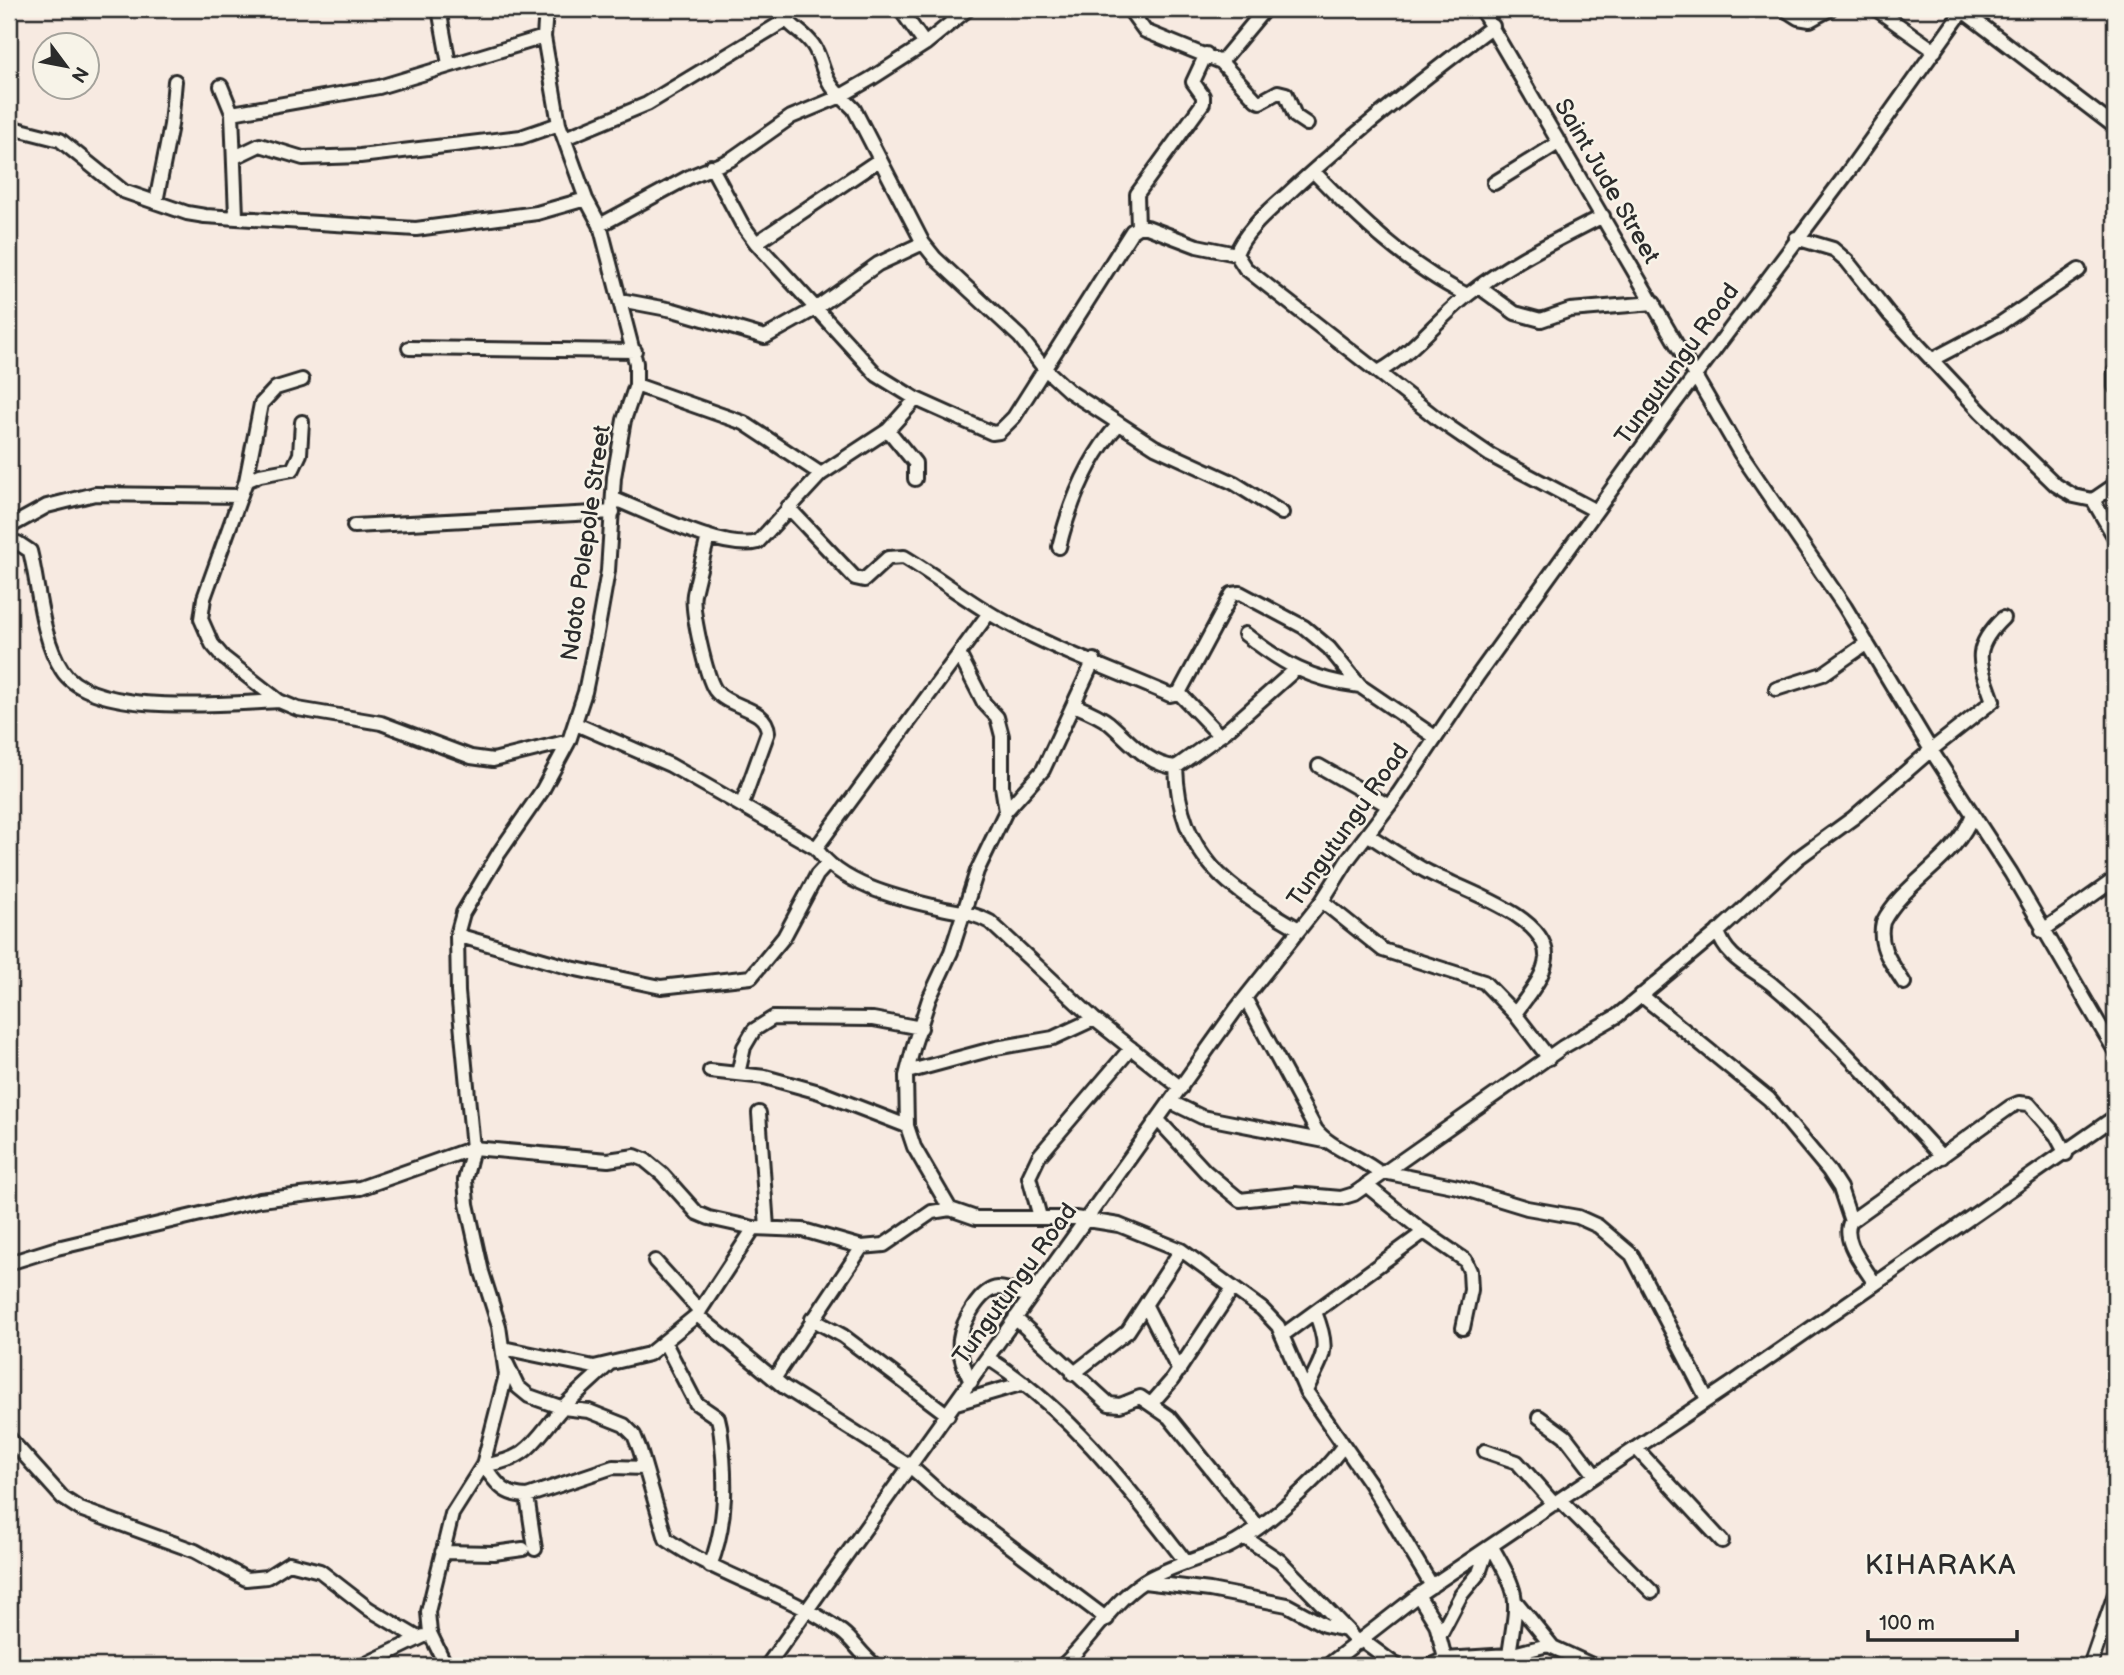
<svg xmlns="http://www.w3.org/2000/svg" width="2124" height="1675" font-family="'Balsamiq Sans',sans-serif">
<style>
.lines{fill:none;stroke-linecap:round;stroke-linejoin:round}
.minor-casing{stroke:#2b2b2b;stroke-width:18}
.minor{stroke:#f7f3e8;stroke-width:12}
.labels{text-anchor:middle;dominant-baseline:central;stroke-width:5;stroke-linejoin:round;paint-order:stroke}
.street-label{font-size:24px;fill:#2b2b2b;stroke:#f7f3e8}
.quarter-label{font-size:28px;letter-spacing:2px;fill:#2b2b2b;stroke:#f7f3e8}
</style>
<rect width="100%" height="100%" fill="#f7eae1"/>
<filter id="ink" filterUnits="userSpaceOnUse"><feTurbulence type="fractalNoise" baseFrequency=".0143" numOctaves="2"/><feDisplacementMap in="SourceGraphic" scale="14" xChannelSelector="R" yChannelSelector="G"/><feConvolveMatrix kernelMatrix="1 2 1 2 8 2 1 2 1" color-interpolation-filters="sRGB"/></filter>
<g filter="url(#ink)">
<g class="lines">
<!-- minor casing -->
<g class="minor-casing">
<path id="minor" d="M 439,9 L 449,64
M 781,9 C 790,30 802,29 813,45 C 820,55 821,66 826,76 C 832,91 844,98 854,109 L 923,243 L 935,258 L 1020,337 L 1044,368 L 1069,391 L 1155,447 L 1234,483 L 1282,513
M 900,9 L 925,44
M 1129,9 L 1145,31 L 1221,62 L 1256,100 L 1260,102 L 1278,92 L 1286,94 L 1295,116 L 1307,124
M 1481,9 L 1740,453 L 1845,607 L 1931,750 L 2011,873 L 2115,1051
M 1784,9 L 1798,18 L 1810,20 L 1830,9
M 1876,9 L 1935,51
M 1963,11 L 2115,127
M 1493,26 C 1424,78 1356,131 1292,190 C 1273,208 1245,229 1236,254 L 1245,268 L 1439,420 L 1490,455 L 1596,511
M 1221,62 L 1265,9
M 221,86 L 232,113 L 236,216
M 232,113 L 379,87 L 544,37
M 9,127 L 60,140 L 123,191 L 187,213 L 205,216 L 416,229 L 537,213 L 586,199
M 565,138 L 647,104 L 786,20
M 235,157 L 260,145 L 303,158 L 360,156 L 521,137 L 559,124
M 711,166 L 742,224 L 756,243 L 877,375 L 916,399 L 992,433 L 999,432 L 1014,417 L 1132,231 L 1138,227 L 1147,227 L 1197,246 L 1236,254
M 1313,171 C 1358,218 1408,266 1467,295
M 1494,183 L 1560,142
M 156,202 L 171,125 L 175,81
M 600,225 L 689,177 L 730,160 L 791,117 L 839,97 L 872,78 L 925,44 L 968,9
M 1138,227 L 1137,194 L 1203,103 L 1203,96 L 1193,82 L 1206,54
M 1796,238 L 1833,249 L 1847,261 L 1889,314 L 1981,412 L 2056,485 L 2074,496 L 2093,500 L 2115,485
M 756,243 L 879,160
M 1479,287 L 1515,313 L 1541,320 L 1570,310 L 1654,303
M 620,300 L 673,310 L 765,337 L 815,309 L 878,264 L 923,243
M 409,348 L 635,351
M 1933,359 L 2001,323 L 2079,270
M 1380,371 C 1414,352 1438,318 1469,294 C 1510,262 1557,240 1603,216
M 2115,371 L 2115,387
M 302,380 L 276,388 L 261,404 L 246,481 L 204,598 L 201,619 L 212,644 L 223,657 L 279,701 L 298,709 L 381,723 L 471,757 L 493,760 L 569,741 L 585,692 L 597,633 L 608,571 L 614,477 L 624,420 L 636,385 L 636,363 L 600,225 L 586,199 L 559,124 L 544,37 L 546,9
M 636,385 L 744,423 L 821,474
M 888,430 L 915,463 L 915,479
M 246,481 L 260,475 L 293,469 L 300,454 L 302,422
M 614,499 C 648,512 724,552 758,542 L 821,474 L 888,430 L 916,399
M 2093,500 L 2115,538
M 788,507 L 855,578 L 864,580 L 888,558 L 904,557 C 936,576 966,600 998,618 C 1053,649 1113,670 1170,695 L 1179,693 L 1232,594 L 1240,593 L 1304,627 L 1329,648 L 1360,686 L 1435,737
M 354,526 L 613,512
M 9,527 L 47,506 L 95,494 L 240,496
M 708,536 C 704,555 698,575 694,594 C 691,611 706,676 715,690 C 729,709 766,706 768,732 L 742,804
M 9,547 L 18,543 L 30,551 C 39,586 41,638 62,670 C 92,718 229,703 279,701
M 1059,547 C 1070,503 1088,458 1118,425
M 1245,634 C 1283,664 1311,680 1360,686
M 960,656 L 984,703 L 997,717 L 1002,736 L 1002,786 L 1006,811
M 1776,689 L 1823,674 L 1867,643
M 1179,693 L 1220,736
M 1074,705 C 1086,710 1099,715 1109,723 C 1129,740 1147,765 1176,767 L 1225,732 L 1296,669
M 576,724 L 670,765 L 816,848 C 839,884 897,898 937,907 C 956,912 973,912 990,922 L 1094,1019 L 1181,1088
M 1319,766 L 1389,806
M 1176,767 C 1179,857 1228,888 1299,929
M 1367,834 C 1387,847 1406,860 1426,871 C 1457,888 1549,915 1546,958 C 1544,979 1526,997 1515,1014
M 816,848 L 989,613
M 1322,901 L 1383,950 L 1484,982 L 1515,1014 L 1549,1058
M 1718,931 C 1725,959 1754,969 1774,986 C 1835,1037 1888,1099 1942,1157
M 2042,931 L 2115,879
M 457,935 L 571,968 L 661,987 L 751,977 L 784,937 L 817,875 L 827,864
M 1904,983 C 1892,964 1877,946 1883,922 C 1904,881 1956,860 1973,814
M 1641,995 L 1769,1099 L 1829,1171 L 1840,1188 L 1851,1221
M 1245,998 L 1316,1130 C 1330,1148 1361,1157 1381,1174
M 710,1071 L 765,1077 L 819,1092 L 907,1126
M 907,1072 L 996,1048 L 1053,1038 L 1094,1019
M 738,1074 L 744,1047 L 754,1030 L 773,1018 L 873,1019 L 921,1028
M 1171,1102 L 1202,1117 L 1325,1141
M 759,1113 L 767,1228
M 1158,1120 L 1206,1172 L 1240,1200 L 1295,1194 L 1341,1198 L 1354,1194 L 1563,1047 L 1617,1016 L 1720,930 L 1798,858 L 1853,818 L 1931,750 L 1993,701 C 1980,663 1970,650 2003,618
M 1384,1172 L 1458,1187 L 1527,1208 L 1578,1217 L 1598,1226 L 1632,1255 L 1707,1399
M 1366,1185 L 1420,1229 L 1465,1260 L 1470,1271 L 1471,1290 L 1463,1328
M 950,1209 L 914,1147 L 907,1126 L 906,1076 L 914,1045 L 929,999 L 951,952 L 977,871 L 1006,811 L 1043,770 L 1094,660
M 1040,1217 L 1029,1177 L 1039,1156 L 1131,1048
M 655,1261 L 700,1311
M 9,1263 L 57,1248 L 260,1200 L 360,1188 L 473,1148 L 608,1160 L 635,1156 L 645,1160 L 662,1174 L 697,1213 L 709,1218 L 754,1228 L 803,1230 L 862,1247 L 884,1245 L 932,1212 L 950,1209 L 976,1218 L 1075,1218 L 1119,1225 L 1181,1250 L 1262,1309 L 1278,1326 L 1306,1391 L 1370,1483 L 1432,1586
M 1875,1284 C 1865,1267 1840,1240 1851,1221 L 2010,1107 L 2019,1103 L 2029,1104 L 2056,1135 L 2066,1154
M 1146,1306 L 1179,1371
M 697,1315 L 784,1387 L 911,1467 L 941,1494 L 1107,1619
M 1015,1318 L 1109,1404 L 1120,1405 L 1140,1397 L 1169,1417 L 1258,1527
M 812,1319 L 843,1336 L 948,1415
M 1283,1335 L 1424,1232
M 665,1343 L 696,1403 L 718,1418 L 720,1427 C 726,1474 728,1521 710,1566
M 503,1348 L 594,1367 L 649,1354 L 697,1315 L 754,1228
M 988,1358 C 1070,1410 1127,1486 1186,1562
M 507,1364 L 518,1387 L 529,1396 L 563,1408 L 589,1411 L 624,1425 L 634,1435 L 640,1450 L 666,1539 C 720,1577 791,1594 842,1632 C 855,1642 861,1655 876,1666
M 1073,1374 L 1128,1331 L 1181,1250
M 774,1379 L 862,1247
M 971,1382 C 965,1369 958,1354 960,1339 C 962,1323 980,1289 998,1288 C 1008,1288 1021,1294 1030,1297
M 1306,1391 C 1323,1354 1331,1352 1315,1312
M 956,1403 L 1024,1383
M 1152,1403 L 1172,1380 L 1233,1288
M 1539,1417 L 1565,1436 L 1595,1475
M 9,1438 L 63,1498 L 80,1509 L 195,1551 L 246,1579 L 267,1577 L 289,1563 L 320,1571 L 369,1609 L 418,1638
M 1636,1448 L 1722,1541
M 1485,1451 L 1517,1462 L 1554,1504
M 483,1465 C 497,1483 502,1495 527,1496 L 613,1467 L 645,1468
M 483,1465 C 530,1461 536,1437 564,1406 C 578,1392 594,1378 609,1364
M 527,1496 L 535,1549
M 1560,1500 L 1652,1592
M 1244,1537 L 1280,1561 L 1350,1633
M 1492,1547 C 1522,1599 1517,1598 1509,1655
M 442,1552 L 494,1553 L 523,1549
M 1144,1582 L 1210,1590 L 1287,1605 L 1324,1625 L 1346,1630 L 1358,1643
M 1418,1595 L 1436,1624 L 1447,1666
M 1517,1603 L 1552,1646
M 1439,1637 L 1461,1595 L 1479,1573 L 1487,1550
M 1362,1640 L 1397,1666
M 362,1666 L 424,1636
M 446,1666 L 430,1633 L 428,1612 L 452,1514 L 483,1465 L 506,1375 L 499,1326 L 482,1272 L 467,1204 L 465,1180 L 473,1148 L 458,992 L 457,935 L 463,913 L 499,853 L 542,791 L 569,741
M 767,1666 L 1237,1008 L 1322,901 L 1349,858 L 1398,794 L 1478,675 L 1653,432 L 1848,172 L 1964,9
M 1062,1666 C 1091,1640 1111,1603 1143,1582 C 1169,1566 1200,1559 1227,1547 C 1263,1530 1320,1478 1343,1446
M 1327,1666 L 1418,1595 L 1737,1380 L 2115,1117
M 1429,1666 L 1445,1659 L 1509,1655 L 1548,1645 L 1594,1666
M 2090,1666 L 2115,1594"/>
</g>
<!-- minor -->
<use href="#minor" class="minor"/>
</g>
</g>
<g class="labels">
<!-- street labels -->
<g class="street-label">
<text transform="translate(1607 181) rotate(60)">Saint Jude Street</text>
<text transform="translate(1677 364) rotate(-54)">Tungutungu Road</text>
<text transform="translate(586 543) rotate(-82)">Ndoto Polepole Street</text>
<text transform="translate(1348 825) rotate(-55)">Tungutungu Road</text>
<text transform="translate(1015 1284) rotate(-54)">Tungutungu Road</text>
</g>
<!-- quarter labels -->
<g class="quarter-label">
<text x="1941" y="1565">KIHARAKA</text>
</g>
</g>
<!-- margin -->
<rect width="2124" height="1675" fill="none" stroke="#f7f3e8" stroke-width="35"/>
<rect x="18" y="18" width="2089" height="1640" fill="none" stroke="#2b2b2b" stroke-width="2.5" filter="url(#ink)"/>
<!-- north arrow -->
<g transform="translate(66 66) rotate(122)"><circle r="33" fill="#f7f3e8" stroke="#a5a39c" stroke-width="2"/>
<path d="M0-5L12 26L0 18L-12 26Z" fill="#2b2b2b"/>
<text y="-10" font-size="19" font-weight="bold" text-anchor="middle" fill="#2b2b2b">N</text>
</g>
<!-- scale -->
<path d="M1868 1630v10h149v-10" fill="none" stroke="#2b2b2b" stroke-width="3.5"/>
<text x="1879" y="1630" font-size="21" fill="#2b2b2b" stroke="#f7f3e8" stroke-width="5" paint-order="stroke">100 m</text>
</svg>
